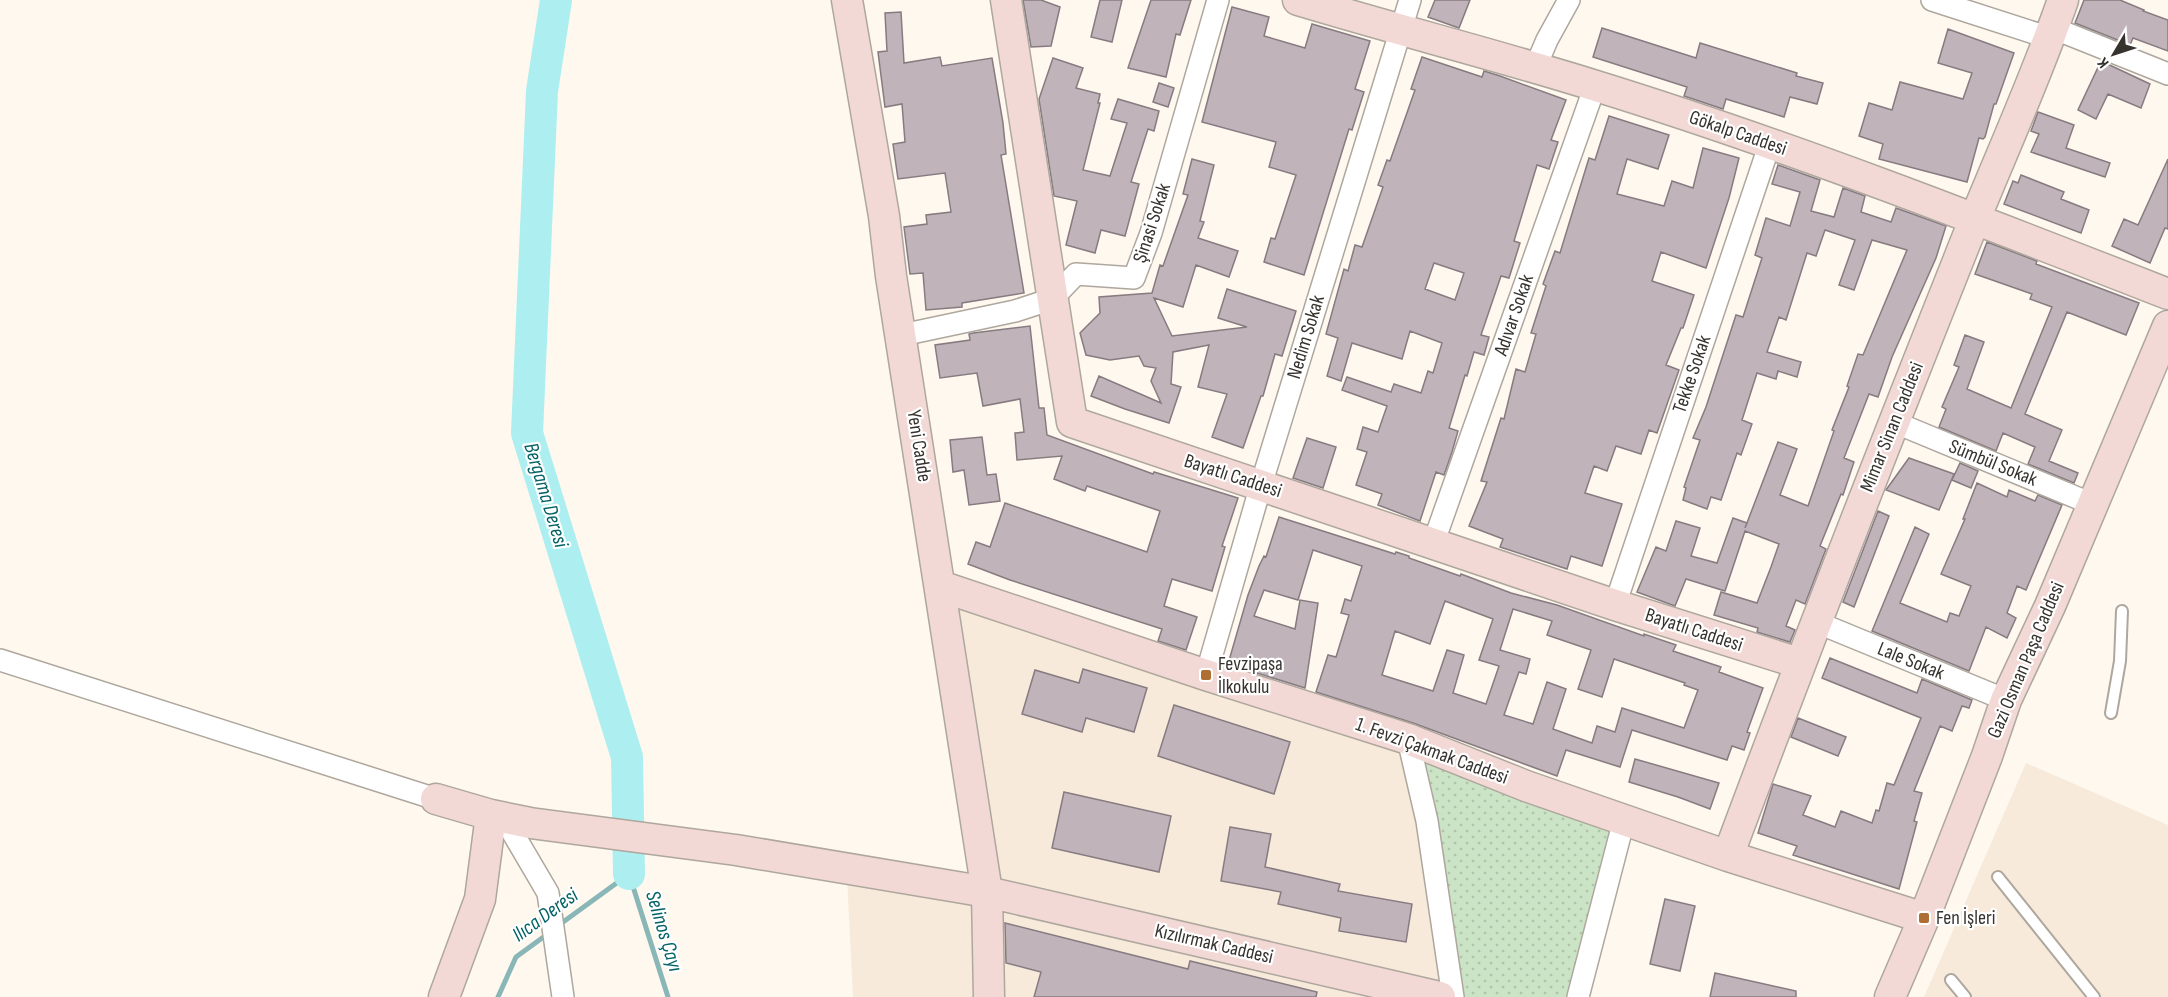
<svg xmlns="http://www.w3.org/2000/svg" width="2168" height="997" font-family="'Sofia Sans Condensed',sans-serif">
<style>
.built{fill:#f7eada}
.park{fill:url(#park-dots)}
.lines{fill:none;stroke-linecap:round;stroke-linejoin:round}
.stream{stroke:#89b7b7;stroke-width:5}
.river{stroke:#adeff1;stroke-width:32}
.building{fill:#c0b4ba;stroke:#867b80;stroke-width:1.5;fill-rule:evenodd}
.lane-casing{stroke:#aea79e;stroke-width:14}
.street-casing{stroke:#aea79e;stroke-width:24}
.secondary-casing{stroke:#aea79e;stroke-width:33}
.lane{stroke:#fff;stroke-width:10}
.street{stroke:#fff;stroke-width:21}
.secondary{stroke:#f3d9d6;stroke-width:30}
.poi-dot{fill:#ae6f35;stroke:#fff;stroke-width:2}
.labels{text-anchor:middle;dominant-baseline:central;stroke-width:4.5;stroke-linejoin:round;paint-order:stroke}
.street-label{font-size:20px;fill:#36332f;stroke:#fff}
.poi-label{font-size:20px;fill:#36332f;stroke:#fff;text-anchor:start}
.water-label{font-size:21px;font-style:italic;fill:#046366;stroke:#fff}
</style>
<defs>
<pattern id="park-dots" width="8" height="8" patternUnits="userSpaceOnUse" patternTransform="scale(1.5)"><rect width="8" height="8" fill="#cbe4c5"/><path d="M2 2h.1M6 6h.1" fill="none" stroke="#afc4aa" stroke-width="1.8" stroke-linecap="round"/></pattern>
</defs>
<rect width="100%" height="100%" fill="#fff8ee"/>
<!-- built -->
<path class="built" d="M 940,586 L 1408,739 L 1453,997 L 987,892 Z
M 2026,763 L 2168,825 L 2168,997 L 1924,997 Z
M 847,877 L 1391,997 L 853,997 Z"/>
<!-- park -->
<path class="park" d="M 1408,740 L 1624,820 L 1578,997 L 1453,997 Z"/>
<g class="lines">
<!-- stream -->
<path class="stream" d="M 559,925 L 629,874 L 668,997
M 498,997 L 516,957 L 549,933"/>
<!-- river -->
<path class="river" d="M 556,0 L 542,91 L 527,433 L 627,757 L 629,874"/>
</g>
<!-- building -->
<path class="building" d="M 1023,0 L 1041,0 L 1060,7 L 1051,46 L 1031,47 Z
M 1100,0 L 1122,0 L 1112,42 L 1091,37 Z
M 1151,0 L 1191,0 L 1180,35 L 1176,34 L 1166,77 L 1128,68 Z
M 1435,0 L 1470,0 L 1459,28 L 1428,17 Z
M 2084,0 L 2120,0 L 2144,10 L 2143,11 L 2168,20 L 2168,51 L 2133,38 L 2130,45 L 2075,23 Z
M 1232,7 L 1269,17 L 1264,36 L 1305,48 L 1312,24 L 1370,41 L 1355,89 L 1364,92 L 1352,130 L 1349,129 L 1304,275 L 1264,262 L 1271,238 L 1275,239 L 1296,175 L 1269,167 L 1276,142 L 1202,122 Z
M 901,12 L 904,63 L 940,57 L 942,66 L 992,58 L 1003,123 L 1006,154 L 1001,155 L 1024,293 L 962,303 L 962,307 L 926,310 L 923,273 L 910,274 L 904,227 L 927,224 L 926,215 L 951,212 L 945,173 L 898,179 L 893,144 L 905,142 L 902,104 L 885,107 L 878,52 L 887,51 L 885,13 Z
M 1602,28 L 1696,58 L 1700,43 L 1797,73 L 1796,76 L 1823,83 L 1817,104 L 1790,97 L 1784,117 L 1726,99 L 1723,109 L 1684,96 L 1687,87 L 1593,57 Z
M 1948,29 L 2014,53 L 1996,104 L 1994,104 L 1985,137 L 1983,139 L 1979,138 L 1967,182 L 1879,159 L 1883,144 L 1859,136 L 1869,103 L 1892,110 L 1900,82 L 1963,99 L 1972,73 L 1938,63 Z
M 1422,57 L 1482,77 L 1484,71 L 1500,76 L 1566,100 L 1551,140 L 1558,142 L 1549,169 L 1537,165 L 1514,241 L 1520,243 L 1509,278 L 1501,276 L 1481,335 L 1489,337 L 1484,355 L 1474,352 L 1467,376 L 1465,375 L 1449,428 L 1458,431 L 1452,452 L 1444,475 L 1436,472 L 1420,521 L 1378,505 L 1382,494 L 1356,485 L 1367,452 L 1357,449 L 1363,427 L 1378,432 L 1387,406 L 1342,390 L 1347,377 L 1391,392 L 1394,384 L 1421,393 L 1428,371 L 1433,373 L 1442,343 L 1410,331 L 1402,359 L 1352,343 L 1341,381 L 1327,376 L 1338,338 L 1326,334 L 1344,269 L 1348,271 L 1355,245 L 1362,247 L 1383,187 L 1378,185 L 1387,160 L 1390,161 L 1415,90 L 1411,89 ZM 1434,263 L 1464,273 L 1455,300 L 1425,289 Z
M 1053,58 L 1083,68 L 1076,88 L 1100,94 L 1098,103 L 1100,103 L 1083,170 L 1110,176 L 1127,123 L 1111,119 L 1118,99 L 1159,111 L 1154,131 L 1148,129 L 1131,182 L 1139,184 L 1125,236 L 1101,230 L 1095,253 L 1066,245 L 1077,201 L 1054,196 L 1039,99 Z
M 2101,61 L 2150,84 L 2141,108 L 2108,94 L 2096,119 L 2078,110 Z
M 1159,83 L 1174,88 L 1168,107 L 1153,102 Z
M 2038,112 L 2074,125 L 2066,148 L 2110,163 L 2105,177 L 2031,152 L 2039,134 L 2031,131 Z
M 1609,116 L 1669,135 L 1658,169 L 1627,159 L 1617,194 L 1664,206 L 1672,181 L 1693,188 L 1703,148 L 1739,158 L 1729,198 L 1706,268 L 1661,252 L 1652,281 L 1694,295 L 1683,328 L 1681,328 L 1666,365 L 1679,370 L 1657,433 L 1649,430 L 1641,454 L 1616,446 L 1607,471 L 1594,466 L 1585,493 L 1622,504 L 1602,566 L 1571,556 L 1567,569 L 1500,547 L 1503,539 L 1469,526 L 1487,482 L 1481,481 L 1501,418 L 1504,419 L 1516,369 L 1525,372 L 1536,334 L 1531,333 L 1546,286 L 1543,284 L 1555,251 L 1560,253 L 1589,158 L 1595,160 Z
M 1192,159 L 1214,165 L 1200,221 L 1204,222 L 1198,238 L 1238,251 L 1229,277 L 1196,265 L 1183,307 L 1154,298 L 1172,336 L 1247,327 L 1218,318 L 1227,289 L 1296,311 L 1282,356 L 1275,354 L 1263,396 L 1261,396 L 1243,448 L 1212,437 L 1227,394 L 1198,387 L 1209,345 L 1173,352 L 1171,384 L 1181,387 L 1169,423 L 1125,409 L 1091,396 L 1099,376 L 1161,403 L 1151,381 L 1156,368 L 1144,366 L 1139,356 L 1110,360 L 1086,355 L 1080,333 L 1100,313 L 1099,297 L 1152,293 L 1160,265 L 1163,266 L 1188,195 L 1183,194 Z
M 2168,159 L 2168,229 L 2165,228 L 2150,263 L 2112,246 L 2124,219 L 2138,225 Z
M 1778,165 L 1820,180 L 1811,211 L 1834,217 L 1843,188 L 1865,196 L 1861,212 L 1891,222 L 1896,208 L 1946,226 L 1936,258 L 1892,357 L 1878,397 L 1869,394 L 1844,458 L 1854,462 L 1843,495 L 1841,494 L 1820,546 L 1826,549 L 1805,604 L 1796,600 L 1786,626 L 1795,630 L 1790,642 L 1757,632 L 1758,628 L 1714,615 L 1721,592 L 1757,603 L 1771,567 L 1779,544 L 1745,531 L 1725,591 L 1686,579 L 1675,606 L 1637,592 L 1656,547 L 1666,551 L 1676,521 L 1700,528 L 1691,556 L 1717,563 L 1733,518 L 1747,523 L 1745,528 L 1778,442 L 1797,449 L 1780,495 L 1808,506 L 1834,431 L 1832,430 L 1849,387 L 1847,386 L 1858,354 L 1863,355 L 1907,250 L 1872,240 L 1854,290 L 1839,285 L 1855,240 L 1825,230 L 1816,256 L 1807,253 L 1786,320 L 1779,317 L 1767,352 L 1801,362 L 1797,377 L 1778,371 L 1776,379 L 1757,373 L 1742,420 L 1752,424 L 1741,455 L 1737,453 L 1721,500 L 1711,497 L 1707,509 L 1683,500 L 1686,488 L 1684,487 L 1700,440 L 1693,438 L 1706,407 L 1736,315 L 1743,317 L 1762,258 L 1755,255 L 1766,218 L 1790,226 L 1800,192 L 1772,184 Z
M 2021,175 L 2064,192 L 2061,199 L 2089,210 L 2081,233 L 2004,204 L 2013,181 L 2018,183 Z
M 1987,242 L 2037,261 L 2036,264 L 2139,303 L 2126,335 L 2067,312 L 2025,414 L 2062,430 L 2049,461 L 2078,473 L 2074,483 L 2028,464 L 2035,447 L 2003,433 L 1996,451 L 1939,427 L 1946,409 L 1942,407 L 1959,367 L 1954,365 L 1965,335 L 1984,342 L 1967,389 L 2011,408 L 2052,307 L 2030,299 L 2032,294 L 1975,274 Z
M 1030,326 L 1039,408 L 1044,408 L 1047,435 L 1153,474 L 1154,472 L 1238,498 L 1222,546 L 1225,547 L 1212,591 L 1172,579 L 1164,606 L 1197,617 L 1186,650 L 1158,641 L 1162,629 L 1010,580 L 968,564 L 976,542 L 990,547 L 1005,503 L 1147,552 L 1160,511 L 1087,486 L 1085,491 L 1054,479 L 1062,456 L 1017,460 L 1015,433 L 1024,432 L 1020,399 L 983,406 L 977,373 L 940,378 L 935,345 L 970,340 L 969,334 L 973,333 Z
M 982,437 L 987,475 L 996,474 L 1000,501 L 969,505 L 964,470 L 953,472 L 950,440 Z
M 1307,438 L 1336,447 L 1323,488 L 1293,478 Z
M 1909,458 L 1954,474 L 1939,510 L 1886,490 Z
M 1960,463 L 1978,471 L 1971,488 L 1952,480 Z
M 1977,483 L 2007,497 L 2009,490 L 2035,501 L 2038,495 L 2062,505 L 2026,590 L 2017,586 L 2007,613 L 2016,618 L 2007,638 L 1986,627 L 1969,671 L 1872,631 L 1915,527 L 1929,534 L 1900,603 L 1947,622 L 1950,613 L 1959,616 L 1971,586 L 1941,574 L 1965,519 L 1963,519 Z
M 1878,511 L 1889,516 L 1854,607 L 1843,602 Z
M 1279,517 L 1395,554 L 1396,552 L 1409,556 L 1409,558 L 1460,576 L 1461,574 L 1511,593 L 1557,605 L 1644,636 L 1644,634 L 1676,645 L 1673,651 L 1721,667 L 1719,672 L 1763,688 L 1747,732 L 1750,733 L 1744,750 L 1732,746 L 1727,760 L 1632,730 L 1620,767 L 1566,750 L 1557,776 L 1413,723 L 1316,692 L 1328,655 L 1336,657 L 1349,615 L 1341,613 L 1345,599 L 1351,601 L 1362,566 L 1313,550 L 1298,600 L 1264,590 L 1254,616 L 1295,629 L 1300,600 L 1318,603 L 1305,688 L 1228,664 L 1248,595 L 1259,566 L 1264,556 L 1266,557 ZM 1445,601 L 1493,619 L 1479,660 L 1499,666 L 1486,704 L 1453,693 L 1464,655 L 1447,650 L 1433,691 L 1382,675 L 1395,631 L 1430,644 ZM 1513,609 L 1552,621 L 1547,635 L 1591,650 L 1578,689 L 1602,697 L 1614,659 L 1685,683 L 1684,685 L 1698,690 L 1684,728 L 1622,708 L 1615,732 L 1597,726 L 1592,743 L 1553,729 L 1566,689 L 1547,682 L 1533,724 L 1504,715 L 1519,672 L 1526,674 L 1530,659 L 1500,650 Z
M 1830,658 L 1917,693 L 1922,679 L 1972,700 L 1969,708 L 1962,706 L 1952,731 L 1940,726 L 1914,791 L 1922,793 L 1914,821 L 1917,822 L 1899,889 L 1793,855 L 1797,846 L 1758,833 L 1773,784 L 1811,796 L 1803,815 L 1835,827 L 1841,811 L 1872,823 L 1876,810 L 1879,811 L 1887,783 L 1894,785 L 1921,718 L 1822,678 Z
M 1083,669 L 1147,688 L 1134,732 L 1086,718 L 1082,732 L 1022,714 L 1035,670 L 1079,683 Z
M 1174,705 L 1290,742 L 1274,794 L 1158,756 Z
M 1798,718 L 1846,737 L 1838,756 L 1791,737 Z
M 1635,759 L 1719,783 L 1710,809 L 1678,797 L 1629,782 Z
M 1064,792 L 1171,816 L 1159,872 L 1052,848 Z
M 1230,827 L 1271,834 L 1265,867 L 1340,884 L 1338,891 L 1412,904 L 1406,942 L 1339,931 L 1341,918 L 1278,904 L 1281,892 L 1221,881 Z
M 1665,899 L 1695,906 L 1680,971 L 1650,964 Z
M 1005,923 L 1188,969 L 1190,961 L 1317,992 L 1316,997 L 1034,997 L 1041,972 L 1006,963 Z
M 1715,973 L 1796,991 L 1796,997 L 1710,997 Z"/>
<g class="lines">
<!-- lane casing -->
<g class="lane-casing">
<path id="lane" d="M 2111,713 L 2120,661 L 2122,611
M 1998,877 L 2094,997
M 1951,980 L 1965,997"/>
</g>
<!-- street casing -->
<g class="street-casing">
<path id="street" d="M 1932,0 L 2050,38
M 2053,28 L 2168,74
M 1535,68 L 1547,40 L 1569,0
M 902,335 L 1015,311 L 1052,299 L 1076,274 L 1134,278 L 1151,233 L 1218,0
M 1894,422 L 2092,504
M 1433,544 L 1595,86
M 1615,605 L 1770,143
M 1816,622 L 2006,700
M 0,660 L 436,799
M 1206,675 L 1261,485 L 1410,0
M 1408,739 L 1427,821 L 1453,997
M 504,818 L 548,893 L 563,997
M 1578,997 L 1624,820"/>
</g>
<!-- secondary casing -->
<g class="secondary-casing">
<path id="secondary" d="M 847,0 L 884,216 L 891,276 L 987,892 L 989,997
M 1006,0 L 1072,422 L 1615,605 L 1799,663
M 1298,0 C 1397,30 1497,55 1596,86 C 1790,146 1979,220 2168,294
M 940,586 L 1206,675 L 1408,739 L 1526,786 L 1728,856 L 1924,918
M 436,799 L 491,815 L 530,823 L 736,850 L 987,892 L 1440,997
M 1728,856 C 1802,657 1879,459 1958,261 C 1992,174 2032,89 2063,0
M 444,997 L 480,899 L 491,815
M 1890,997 L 1924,918 L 1987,756 L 2006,700 L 2050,606 L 2168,326"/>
</g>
<!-- lane -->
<use href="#lane" class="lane"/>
<!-- street -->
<use href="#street" class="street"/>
<!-- secondary -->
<use href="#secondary" class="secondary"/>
</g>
<!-- markers -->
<g class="poi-dot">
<rect x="1200" y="669" width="12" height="12" rx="3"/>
<rect x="1918" y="912" width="12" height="12" rx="3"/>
</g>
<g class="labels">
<!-- street labels -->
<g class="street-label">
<text transform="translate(1738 133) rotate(19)">Gökalp Caddesi</text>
<text transform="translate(1152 223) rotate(-72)">Şinasi Sokak</text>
<text transform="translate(1514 315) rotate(-71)">Adıvar Sokak</text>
<text transform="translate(1306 337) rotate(-73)">Nedim Sokak</text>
<text transform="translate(1692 374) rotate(-71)">Tekke Sokak</text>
<text transform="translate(1892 427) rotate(-68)">Mimar Sinan Caddesi</text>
<text transform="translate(919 446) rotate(81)">Yeni Cadde</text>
<text transform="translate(1993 463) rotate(22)">Sümbül Sokak</text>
<text transform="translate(1233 476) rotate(18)">Bayatlı Caddesi</text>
<text transform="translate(1694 630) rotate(18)">Bayatlı Caddesi</text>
<text transform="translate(2026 660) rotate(-67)">Gazi Osman Paşa Caddesi</text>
<text transform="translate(1911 661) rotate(22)">Lale Sokak</text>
<text transform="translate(1432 751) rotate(20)">1. Fevzi Çakmak Caddesi</text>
<text transform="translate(1214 944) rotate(13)">Kızılırmak Caddesi</text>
</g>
<!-- poi labels -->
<g class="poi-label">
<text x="1218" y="664">Fevzipaşa<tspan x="1218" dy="23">İlkokulu</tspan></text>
<text x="1936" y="918">Fen İşleri</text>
</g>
<!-- water labels -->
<g class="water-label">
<text transform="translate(546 495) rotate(73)">Bergama Deresi</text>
<text transform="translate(545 915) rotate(-36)">Ilıca Deresi</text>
<text transform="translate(664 931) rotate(73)">Selinos Çayı</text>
</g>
</g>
<!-- north arrow -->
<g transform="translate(2114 54) rotate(231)" stroke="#ffffff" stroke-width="4.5" paint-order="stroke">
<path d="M0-4.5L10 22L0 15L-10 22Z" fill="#36332f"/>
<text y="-9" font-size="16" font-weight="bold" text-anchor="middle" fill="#36332f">K</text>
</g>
</svg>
